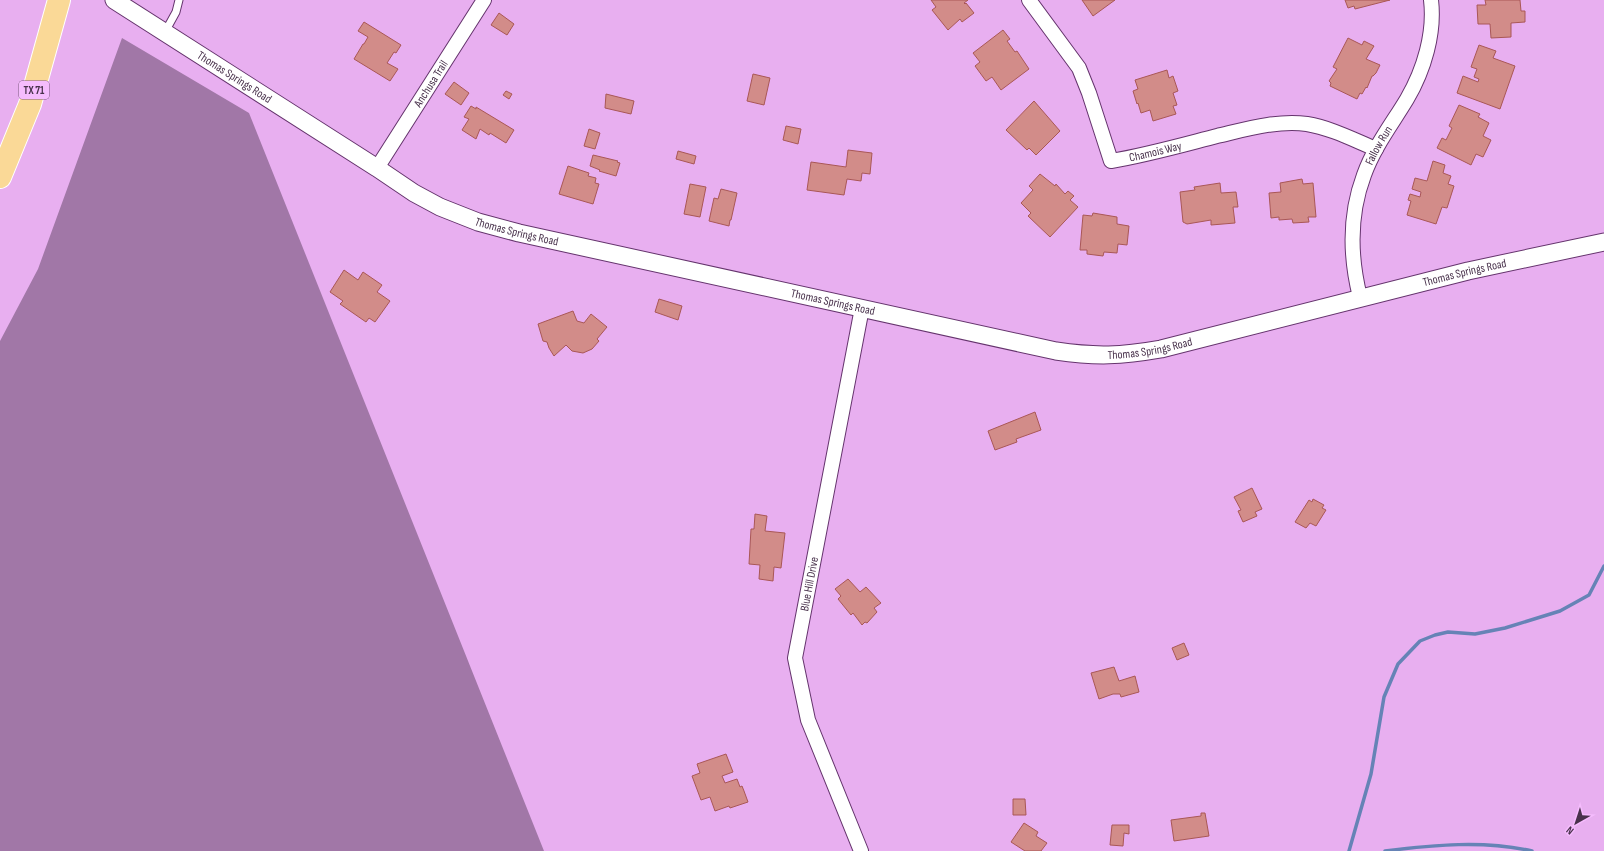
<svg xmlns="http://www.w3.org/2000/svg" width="1604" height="851" font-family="'Sofia Sans Condensed',sans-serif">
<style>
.forest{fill:#a177a7}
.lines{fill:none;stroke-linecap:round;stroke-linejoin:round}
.stream{stroke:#6683b6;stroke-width:3.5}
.building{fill:#d28c89;stroke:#a95756}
.service-casing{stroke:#65346d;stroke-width:9}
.minor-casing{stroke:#65346d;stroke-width:16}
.tertiary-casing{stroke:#65346d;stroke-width:19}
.primary-casing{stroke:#fff;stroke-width:24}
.service{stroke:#fff;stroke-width:7}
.minor{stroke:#fff;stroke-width:14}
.tertiary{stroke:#fff;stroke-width:17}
.primary{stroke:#fad997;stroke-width:22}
.labels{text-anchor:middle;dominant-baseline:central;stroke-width:4;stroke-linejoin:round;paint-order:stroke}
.shield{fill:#f5bcfd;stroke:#7c5b80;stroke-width:1}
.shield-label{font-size:11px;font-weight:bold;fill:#48314b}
.street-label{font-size:12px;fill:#48314b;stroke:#f5bcfd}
</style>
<rect width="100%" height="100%" fill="#e8aff0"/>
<!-- forest -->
<path class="forest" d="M 122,38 L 249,113 L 544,851 L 0,851 L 0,341 L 38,269 Z"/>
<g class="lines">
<!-- stream -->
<path class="stream" d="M 1349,851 L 1371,774 L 1384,697 L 1398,664 L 1420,641 L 1435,635 L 1448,632 L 1475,634 L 1505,628 L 1560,611 L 1589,595 L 1604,566
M 1385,851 C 1433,845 1484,840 1532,851"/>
</g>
<!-- building -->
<path class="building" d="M 931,0 L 968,0 L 964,3 L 965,4 L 966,3 L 974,13 L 962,22 L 960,19 L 948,30 L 932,10 L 936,7 Z
M 1082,0 L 1115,0 L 1093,16 Z
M 1345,0 L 1390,0 L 1355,9 L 1354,6 L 1348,8 Z
M 1485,0 L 1520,0 L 1521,11 L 1525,11 L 1525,22 L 1511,23 L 1511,37 L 1491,38 L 1490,24 L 1478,24 L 1477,5 L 1486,5 Z
M 499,13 L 514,24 L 507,35 L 491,25 Z
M 364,22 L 401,45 L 396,53 L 394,52 L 387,63 L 398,69 L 390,81 L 354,59 L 363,44 L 364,44 L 368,37 L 358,31 Z
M 1003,30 L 1010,39 L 1007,41 L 1015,52 L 1017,51 L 1029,69 L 1001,90 L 992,77 L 986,81 L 975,66 L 980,62 L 973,53 Z
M 1348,38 L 1362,45 L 1364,41 L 1374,46 L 1366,59 L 1380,65 L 1376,73 L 1373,76 L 1372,76 L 1367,88 L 1366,87 L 1362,94 L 1360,93 L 1357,99 L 1330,86 L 1331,83 L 1329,81 L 1337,69 L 1333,67 Z
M 1479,45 L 1496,51 L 1493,58 L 1515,66 L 1500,109 L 1457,93 L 1463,76 L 1478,82 L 1479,79 L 1474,77 L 1477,69 L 1471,67 Z
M 1167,70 L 1169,78 L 1173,76 L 1178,91 L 1173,93 L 1177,105 L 1173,106 L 1176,114 L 1153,121 L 1150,110 L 1141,113 L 1138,103 L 1137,104 L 1133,91 L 1138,89 L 1135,80 Z
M 753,74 L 770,78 L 764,105 L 747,101 Z
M 454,82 L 469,93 L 461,105 L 445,94 Z
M 506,91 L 512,94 L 509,99 L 503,95 Z
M 606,94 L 634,101 L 631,114 L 605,108 Z
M 1034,101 L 1060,131 L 1036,155 L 1029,148 L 1027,150 L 1006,130 Z
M 1459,105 L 1480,114 L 1478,117 L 1489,123 L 1483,136 L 1491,140 L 1483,157 L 1476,154 L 1471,165 L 1437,148 L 1442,138 L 1446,140 L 1452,128 L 1449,126 Z
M 471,106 L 476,109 L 476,107 L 514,130 L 506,143 L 490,133 L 489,135 L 480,129 L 476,139 L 462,130 L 469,119 L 464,117 Z
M 786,126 L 801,129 L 798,144 L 783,140 Z
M 589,129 L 600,133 L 595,149 L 584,146 Z
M 848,150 L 872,153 L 870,174 L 862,173 L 861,181 L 847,179 L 844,195 L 807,190 L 811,162 L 846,167 Z
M 678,151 L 696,156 L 694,164 L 676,159 Z
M 593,155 L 618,161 L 617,162 L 620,163 L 616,176 L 599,171 L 600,170 L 590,166 Z
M 1433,161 L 1445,165 L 1443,173 L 1451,176 L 1448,184 L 1454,186 L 1447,208 L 1442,207 L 1436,224 L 1407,215 L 1411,201 L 1408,200 L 1410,194 L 1420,197 L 1421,192 L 1412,189 L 1415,178 L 1427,181 Z
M 568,166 L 589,173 L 588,176 L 596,178 L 595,183 L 599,184 L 593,204 L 559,194 Z
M 1040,174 L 1055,186 L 1056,184 L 1065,194 L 1068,191 L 1074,196 L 1070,200 L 1078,207 L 1050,237 L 1028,216 L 1031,213 L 1021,203 L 1033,190 L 1029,186 Z
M 1302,179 L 1303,184 L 1313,183 L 1316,217 L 1308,217 L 1309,222 L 1293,223 L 1292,219 L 1279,220 L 1279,217 L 1271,218 L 1269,193 L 1281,192 L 1280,183 Z
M 1220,183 L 1221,193 L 1236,192 L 1238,207 L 1233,207 L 1235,223 L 1211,225 L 1211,220 L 1187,224 L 1183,222 L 1180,192 L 1195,190 L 1194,187 Z
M 690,184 L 706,187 L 700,217 L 684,214 Z
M 721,189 L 737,193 L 731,220 L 730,220 L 729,226 L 709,221 L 714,198 L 718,199 Z
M 1093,213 L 1117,217 L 1117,224 L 1129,226 L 1127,245 L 1118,244 L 1117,253 L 1104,252 L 1103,256 L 1087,254 L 1087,250 L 1080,250 L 1083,215 L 1092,216 Z
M 344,270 L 358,280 L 363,272 L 382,285 L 377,292 L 390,301 L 375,322 L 369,318 L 366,322 L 340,304 L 343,301 L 330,292 Z
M 659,299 L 682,306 L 678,320 L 655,312 Z
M 573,311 L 577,321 L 584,323 L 591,314 L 607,327 L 597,339 L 599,341 L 592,349 L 583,353 L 572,351 L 566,345 L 554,356 L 549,348 L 547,342 L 543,341 L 538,324 Z
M 1035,412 L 1041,430 L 1016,439 L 1017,442 L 995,450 L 988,431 Z
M 1252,488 L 1262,509 L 1255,512 L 1257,516 L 1243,522 L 1238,511 L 1241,510 L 1234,497 Z
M 1313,499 L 1324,505 L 1322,508 L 1326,510 L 1316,526 L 1310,523 L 1306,528 L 1295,522 L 1309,500 L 1312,502 Z
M 755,514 L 767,516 L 765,531 L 785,533 L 781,568 L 774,567 L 773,581 L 759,579 L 760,565 L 749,564 L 751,529 L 754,529 Z
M 848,579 L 860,592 L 866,587 L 881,603 L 874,608 L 877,612 L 867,623 L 865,622 L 862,625 L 853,613 L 851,615 L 838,599 L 841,596 L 835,589 Z
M 1184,643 L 1189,655 L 1177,660 L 1172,648 Z
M 1114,667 L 1119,681 L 1135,676 L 1139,692 L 1121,697 L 1120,694 L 1113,694 L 1099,699 L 1091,673 Z
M 726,754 L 733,772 L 722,776 L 725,783 L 737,779 L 740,787 L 742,786 L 744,791 L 748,802 L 730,808 L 729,806 L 715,811 L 710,797 L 701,800 L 692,776 L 700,773 L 697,764 Z
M 1013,799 L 1025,799 L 1026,815 L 1013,815 Z
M 1201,813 L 1205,813 L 1209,836 L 1174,841 L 1171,820 L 1201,816 Z
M 1024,823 L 1038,832 L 1036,836 L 1047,843 L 1041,851 L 1025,851 L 1011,842 Z
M 1112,825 L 1129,825 L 1129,834 L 1124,833 L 1123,846 L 1110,845 Z"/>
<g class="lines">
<!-- service casing -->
<g class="service-casing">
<path id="service" d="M 165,32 L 176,12 L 179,0"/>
</g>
<!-- minor casing -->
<g class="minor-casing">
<g id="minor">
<path id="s1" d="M 1029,0 L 1079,68 L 1089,93 L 1111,161 C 1147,155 1182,145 1217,136 C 1247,129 1277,120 1307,124 C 1331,128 1354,140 1376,149"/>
<path id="s2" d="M 377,168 L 484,0"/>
<path id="s3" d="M 1360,297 C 1350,257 1349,215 1364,175 C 1374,147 1392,124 1407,99 C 1424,70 1435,33 1431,0"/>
<path id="s4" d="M 861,851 L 808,720 L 795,658 L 862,308"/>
</g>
</g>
<!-- tertiary casing -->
<g class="tertiary-casing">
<g id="tertiary">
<path id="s5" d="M 114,0 L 377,168 L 414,193 L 440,207 L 478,222 L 519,233 L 1056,351 C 1096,357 1121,356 1161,349 L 1468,271 L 1604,242"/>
</g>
</g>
<!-- primary casing -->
<g class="primary-casing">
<path id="primary" d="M 0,177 L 30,104 L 59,0"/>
</g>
<!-- service -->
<use href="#service" class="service"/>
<!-- minor -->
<use href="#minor" class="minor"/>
<!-- tertiary -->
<use href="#tertiary" class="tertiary"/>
<!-- primary -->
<use href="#primary" class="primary"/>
</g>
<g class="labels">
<!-- shield labels -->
<rect class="shield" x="19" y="81" width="30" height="18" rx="3"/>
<g class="shield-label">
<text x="34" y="90">TX 71</text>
</g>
<!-- street labels -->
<g class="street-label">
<text stroke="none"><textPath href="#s5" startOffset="143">Thomas Springs Road</textPath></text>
<text stroke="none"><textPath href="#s2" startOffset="100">Anchusa Trail</textPath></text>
<text stroke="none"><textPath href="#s3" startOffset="157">Fallow Run</textPath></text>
<text stroke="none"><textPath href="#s1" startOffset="228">Chamois Way</textPath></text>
<text stroke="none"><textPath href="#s5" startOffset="467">Thomas Springs Road</textPath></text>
<text stroke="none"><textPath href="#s5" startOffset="1438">Thomas Springs Road</textPath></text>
<text stroke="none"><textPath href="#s5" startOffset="791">Thomas Springs Road</textPath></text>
<text stroke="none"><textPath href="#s5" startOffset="1114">Thomas Springs Road</textPath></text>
<text stroke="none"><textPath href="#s4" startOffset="280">Blue Hill Drive</textPath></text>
</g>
</g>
<!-- north arrow -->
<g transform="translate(1576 823) rotate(219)" stroke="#f5bcfd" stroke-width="3" paint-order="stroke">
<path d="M0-3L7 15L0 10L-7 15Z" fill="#48314b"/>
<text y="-6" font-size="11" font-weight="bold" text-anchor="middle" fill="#48314b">N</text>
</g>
</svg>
